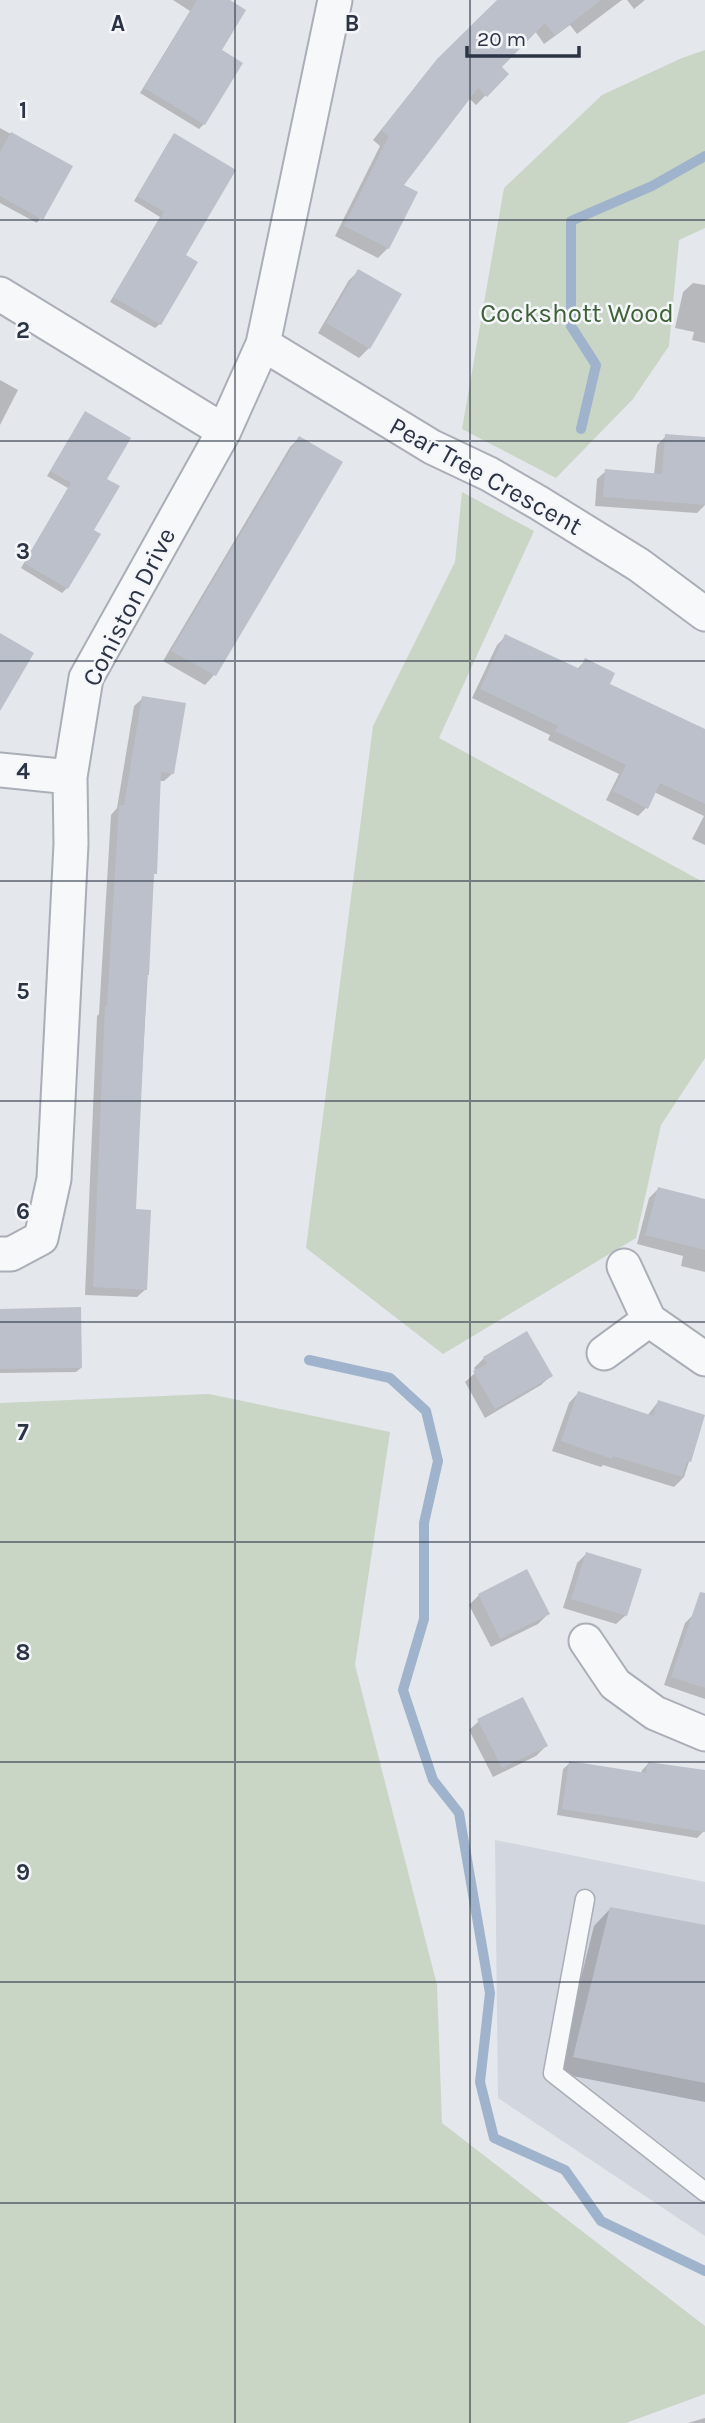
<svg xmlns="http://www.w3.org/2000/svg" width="705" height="2423" font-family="Karla,sans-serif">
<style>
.built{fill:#d2d6de}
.green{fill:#c9d6c5}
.shadow{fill:#0003}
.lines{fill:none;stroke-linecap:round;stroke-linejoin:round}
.stream{stroke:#9fb4cc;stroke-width:10}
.building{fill:#bbc0ca}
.lane-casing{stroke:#a9aeb7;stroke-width:21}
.street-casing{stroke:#a9aeb7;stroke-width:37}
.lane{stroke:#f7f8fa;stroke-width:18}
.street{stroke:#f7f8fa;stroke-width:33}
.grid{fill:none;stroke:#2b3445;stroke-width:2;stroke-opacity:0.55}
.labels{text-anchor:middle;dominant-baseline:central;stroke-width:5;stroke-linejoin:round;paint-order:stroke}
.park-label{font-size:26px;fill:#3f6138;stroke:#f4f6f9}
.street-label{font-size:26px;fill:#2b3445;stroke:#f4f6f9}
.grid-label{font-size:23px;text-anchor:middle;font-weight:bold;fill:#2b3445;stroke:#f4f6f9;stroke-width:5;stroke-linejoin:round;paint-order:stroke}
</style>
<rect width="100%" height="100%" fill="#e4e7ec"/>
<!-- built -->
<path class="built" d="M 495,1840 L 705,1882 L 705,2236 L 498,2098 Z"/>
<!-- green -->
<path class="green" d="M 705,50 L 705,228 L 679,240 L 669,346 L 633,399 L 556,478 L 462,429 L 504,188 L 602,95 L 682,58 Z
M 462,492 L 534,531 L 439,738 L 705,883 L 705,1058 L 661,1125 L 636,1238 L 443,1354 L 306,1248 L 373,726 L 455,562 Z
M 209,1394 L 390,1432 L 355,1665 L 437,1985 L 442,2123 L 705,2326 L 705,2394 L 626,2423 L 0,2423 L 0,1403 Z"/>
<!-- shadow -->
<path class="shadow" d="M 173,0 L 229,0 L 204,124 L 199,129 L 140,93 L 190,11 Z
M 521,0 L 622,0 L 577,34 L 570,25 L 544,44 L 535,31 L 499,67 L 507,74 L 476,105 L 469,98 L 401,186 L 388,248 L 378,258 L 335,236 L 380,146 L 373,140 L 428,71 Z
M 627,0 L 645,0 L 634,9 Z
M 0,128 L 70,167 L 37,223 L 0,203 Z
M 170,140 L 183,256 L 160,324 L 155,328 L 110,302 L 160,217 L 134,201 Z
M 359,271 L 369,348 L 359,358 L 318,333 L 349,280 Z
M 693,283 L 705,285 L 705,343 L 692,340 L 694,332 L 675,328 L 683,292 Z
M 0,380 L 18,390 L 0,425 Z
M 85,413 L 105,480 L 67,588 L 62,593 L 21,568 L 68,488 L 47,476 Z
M 666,436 L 705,439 L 705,505 L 697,513 L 595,506 L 597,479 L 606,471 L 654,475 L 657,445 Z
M 299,438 L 340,462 L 214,675 L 205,685 L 163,661 L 290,447 Z
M 506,636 L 577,669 L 586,660 L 608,685 L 705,732 L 705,845 L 692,839 L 704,816 L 654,792 L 646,808 L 638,816 L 606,800 L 619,774 L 548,740 L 550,735 L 472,698 L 497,645 Z
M 143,698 L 173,773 L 164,781 L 159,781 L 134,1211 L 146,1289 L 137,1297 L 85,1295 L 97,1016 L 99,1014 L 111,815 L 117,808 L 134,706 Z
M 658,1189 L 705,1210 L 705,1272 L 681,1266 L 683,1256 L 637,1244 L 649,1198 Z
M 0,1311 L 81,1368 L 76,1372 L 0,1373 Z
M 484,1358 L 551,1376 L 541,1385 L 485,1418 L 465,1382 L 476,1372 L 474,1368 Z
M 578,1393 L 647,1416 L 658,1402 L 704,1416 L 684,1477 L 674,1487 L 603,1465 L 601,1467 L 552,1451 L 569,1403 Z
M 586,1554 L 626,1615 L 616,1624 L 563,1608 L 577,1563 Z
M 479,1595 L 548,1614 L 538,1624 L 491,1647 L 469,1605 Z
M 693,1615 L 705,1617 L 705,1699 L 664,1685 L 685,1623 Z
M 479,1721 L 546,1746 L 536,1756 L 493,1777 L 469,1730 Z
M 570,1763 L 641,1774 L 642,1770 L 648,1764 L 705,1772 L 704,1831 L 697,1838 L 557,1815 L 563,1769 Z
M 610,1909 L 705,1926 L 705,2102 L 557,2073 L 594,1926 Z
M 705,2418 L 705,2423 L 688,2423 Z"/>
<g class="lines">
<!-- stream -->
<path class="stream" d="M 581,429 L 596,365 L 571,326 L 571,221 L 652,186 L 705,156
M 309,1360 L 390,1378 L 426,1411 L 438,1461 L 424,1523 L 424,1619 L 403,1690 L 433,1780 L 459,1813 L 490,1993 L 480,2082 L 494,2138 L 565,2170 L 601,2221 L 705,2271"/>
</g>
<!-- building -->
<path class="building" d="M 197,0 L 230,0 L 246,10 L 222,50 L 243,63 L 205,125 L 144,88 Z
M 497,0 L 601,0 L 555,36 L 545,23 L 502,67 L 509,74 L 487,97 L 478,88 L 404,185 L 418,192 L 389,249 L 344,226 L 389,136 L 381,130 L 437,59 Z
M 11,132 L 73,166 L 43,220 L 0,196 L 0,152 Z
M 174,133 L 236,170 L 186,255 L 198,262 L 161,325 L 113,297 L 164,212 L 137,196 Z
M 358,269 L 402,294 L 370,349 L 326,323 Z
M 85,411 L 131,438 L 107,479 L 120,486 L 94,530 L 101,534 L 68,589 L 24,563 L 71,483 L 50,471 Z
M 665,434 L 705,437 L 705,505 L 603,497 L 605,469 L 662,474 Z
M 299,436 L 343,462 L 216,676 L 171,651 Z
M 0,633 L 34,653 L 0,711 Z
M 505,634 L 580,669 L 585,658 L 615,673 L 610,684 L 705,729 L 705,804 L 660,783 L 648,809 L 613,791 L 626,765 L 555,731 L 558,726 L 480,689 Z
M 142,696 L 186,703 L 174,774 L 161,772 L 157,874 L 154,874 L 149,975 L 147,975 L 136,1209 L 151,1210 L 147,1290 L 93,1287 L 105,1006 L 107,1006 L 119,805 L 124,805 Z
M 658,1187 L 705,1199 L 705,1250 L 645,1235 Z
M 81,1307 L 82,1368 L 0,1369 L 0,1309 Z
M 527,1331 L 553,1376 L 495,1409 L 473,1371 L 487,1364 L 483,1357 Z
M 578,1391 L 653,1416 L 658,1400 L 705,1415 L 691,1462 L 687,1461 L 682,1477 L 613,1456 L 612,1459 L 561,1441 Z
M 586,1552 L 642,1569 L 627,1616 L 571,1599 Z
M 527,1569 L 550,1614 L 500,1639 L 478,1594 Z
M 700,1592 L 705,1593 L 705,1688 L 671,1677 Z
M 523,1697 L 548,1746 L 502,1768 L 477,1719 Z
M 569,1761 L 646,1773 L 648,1762 L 705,1770 L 705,1832 L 562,1809 Z
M 610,1907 L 705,1925 L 705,2083 L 573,2057 Z"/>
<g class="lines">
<!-- lane casing -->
<g class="lane-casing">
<path id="lane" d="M 585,1899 L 553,2073 L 705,2192"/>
</g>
<!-- street casing -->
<g class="street-casing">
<path id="street" d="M 0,294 L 224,431
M 263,344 L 432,447 L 489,474 L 539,503 L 639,565 L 705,614
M 0,770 L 70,777
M 0,1254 L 11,1254 L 41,1238 L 54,1179 L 71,844 L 70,777 L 86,678 L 224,431 L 263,344 L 335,0
M 624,1266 L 649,1320 L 705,1359
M 604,1353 L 649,1320
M 586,1641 L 615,1684 L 655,1713 L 705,1734"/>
</g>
<!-- lane -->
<use href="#lane" class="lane"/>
<!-- street -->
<use href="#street" class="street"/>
</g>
<!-- grid -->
<path class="grid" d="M 235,0 L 235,2423M 470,0 L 470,2423M 0,220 L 705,220M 0,441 L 705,441M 0,661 L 705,661M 0,881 L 705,881M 0,1101 L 705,1101M 0,1322 L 705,1322M 0,1542 L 705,1542M 0,1762 L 705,1762M 0,1982 L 705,1982M 0,2203 L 705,2203"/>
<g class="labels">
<!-- park labels -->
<g class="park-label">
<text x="577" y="313">Cockshott Wood</text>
</g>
<!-- street labels -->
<g class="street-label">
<text transform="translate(486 476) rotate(29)">Pear Tree Crescent</text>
<text transform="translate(129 607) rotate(-63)">Coniston Drive</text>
</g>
</g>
<g class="grid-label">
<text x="118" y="31">A</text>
<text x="352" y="31">B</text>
<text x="23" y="118">1</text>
<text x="23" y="338">2</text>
<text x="23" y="559">3</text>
<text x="23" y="779">4</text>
<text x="23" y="999">5</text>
<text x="23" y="1219">6</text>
<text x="23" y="1440">7</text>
<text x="23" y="1660">8</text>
<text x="23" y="1880">9</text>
</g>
<!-- scale -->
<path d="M467 46v10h112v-10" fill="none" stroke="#2b3445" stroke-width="3.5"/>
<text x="477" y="46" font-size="21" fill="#2b3445" stroke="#f4f6f9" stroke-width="5" paint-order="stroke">20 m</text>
</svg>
